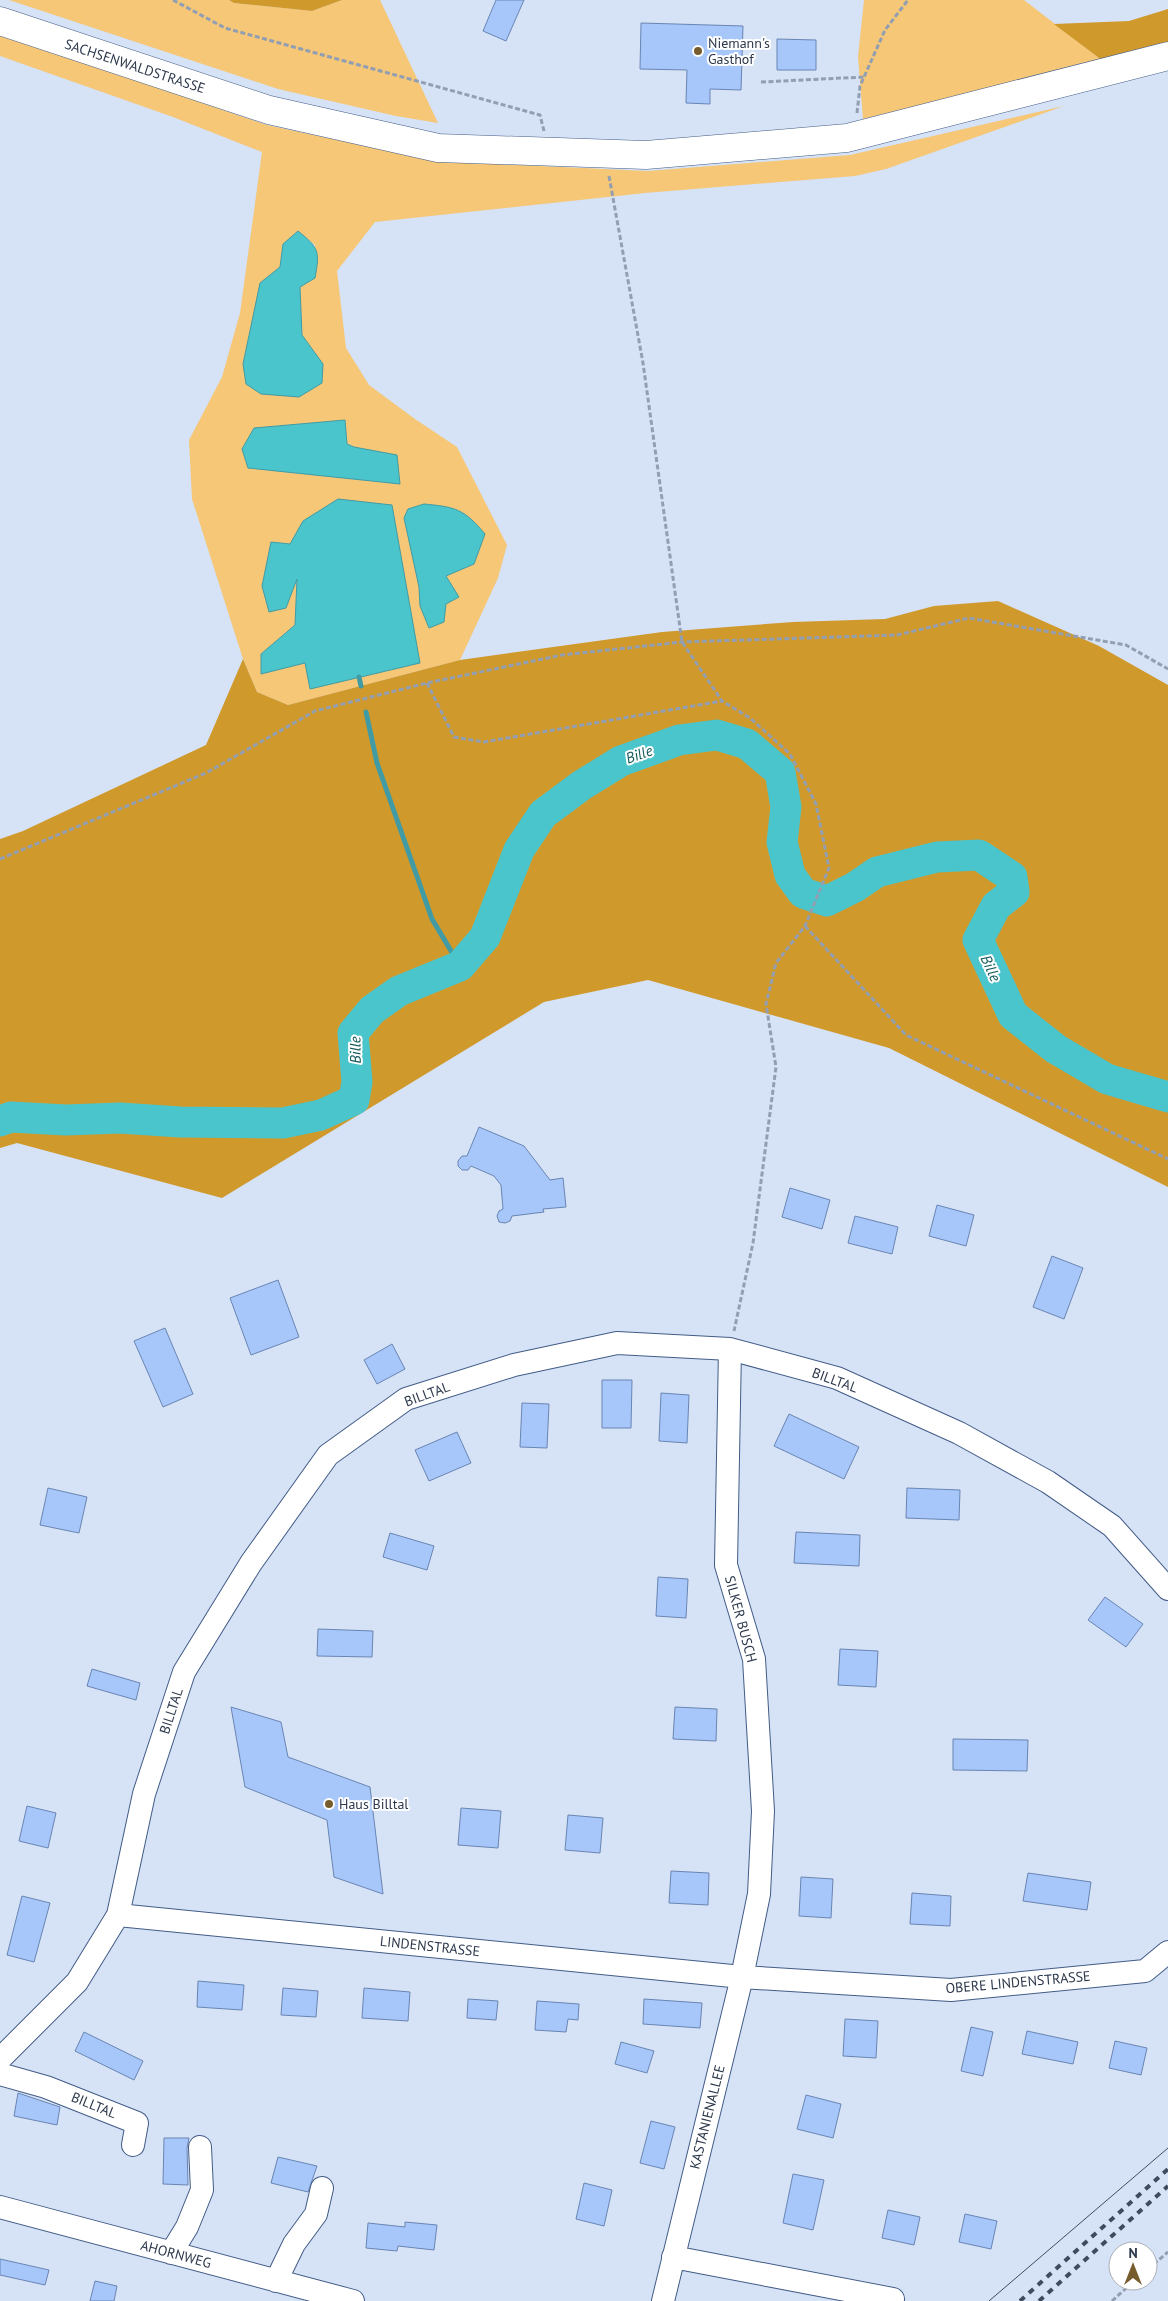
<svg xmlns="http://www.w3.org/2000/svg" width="1168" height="2301" font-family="'PT Sans',sans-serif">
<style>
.green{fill:#f5c776;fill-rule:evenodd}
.forest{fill:#d0992c}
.water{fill:#4ac5cc;stroke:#419ba5}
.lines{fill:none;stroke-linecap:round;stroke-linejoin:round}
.stream{stroke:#419ba5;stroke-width:5}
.river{stroke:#4ac5cc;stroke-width:31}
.building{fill:#a7c7fb;stroke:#6985b2}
.minor-casing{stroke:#425c86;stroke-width:24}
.major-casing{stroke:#425c86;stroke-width:29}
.path{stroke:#929eb1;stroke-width:3;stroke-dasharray:5 2.5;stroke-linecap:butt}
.minor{stroke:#fff;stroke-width:22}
.major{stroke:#fff;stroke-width:28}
.tram{stroke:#3f4b5e;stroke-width:1}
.rail{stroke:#3f4b5e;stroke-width:4;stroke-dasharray:6 6;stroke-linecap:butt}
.poi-dot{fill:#775d2e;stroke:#fff;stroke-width:2}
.labels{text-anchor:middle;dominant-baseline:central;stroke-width:4;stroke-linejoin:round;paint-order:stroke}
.poi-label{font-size:14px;fill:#2c384b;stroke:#fff;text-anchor:start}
.street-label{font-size:14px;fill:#2c384b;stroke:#fff}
.water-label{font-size:15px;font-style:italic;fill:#13595c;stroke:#fff}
</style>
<rect width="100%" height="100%" fill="#d6e2f6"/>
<!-- green -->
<path class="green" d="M 9,0 L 229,0 L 234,3 L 312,11 L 342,0 L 380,0 L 438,123 L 396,116 L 278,89 Z
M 864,0 L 1024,0 L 1103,61 L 863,119 L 858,57 Z
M 0,34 L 267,125 L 435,161 L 648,171 L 850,155 L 1064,106 L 886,169 L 855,176 L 645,193 L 375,222 L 337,271 L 346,348 L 369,385 L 415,419 L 457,447 L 507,545 L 498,578 L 460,660 L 288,705 L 257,692 L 243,659 L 192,499 L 189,440 L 222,377 L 240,313 L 262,152 L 173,117 L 0,56 ZM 298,231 L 315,245 L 315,278 L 300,287 L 302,335 L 323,364 L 260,284 L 280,267 L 283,244 ZM 345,420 L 347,443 L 354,447 L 400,484 L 248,468 ZM 424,504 L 440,506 L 474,564 L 446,576 L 420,606 L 419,587 L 408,509 ZM 271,542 L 290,544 L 419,663 L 310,688 L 306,663 L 261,654 L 295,625 L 297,577 Z"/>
<!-- forest -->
<path class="forest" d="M 229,0 L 342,0 L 312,11 L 234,3 Z
M 1168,9 L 1168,45 L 1103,61 L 1054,24 L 1129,21 Z
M 998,601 L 1099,646 L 1168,685 L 1168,1187 L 889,1048 L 648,980 L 544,1002 L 222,1198 L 17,1143 L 0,1148 L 0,839 L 23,831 L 206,745 L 243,659 L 257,692 L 288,705 L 460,660 L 662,632 L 793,622 L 885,619 L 934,606 Z"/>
<!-- water -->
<path class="water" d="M 298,231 C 319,248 320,251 315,278 L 300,287 L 302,335 L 323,364 L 322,383 L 299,397 L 261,394 L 246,384 L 243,364 L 260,283 L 280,267 L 283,244 Z
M 345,420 L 347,444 L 354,447 L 397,455 L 400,484 L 248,468 L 242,449 L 254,428 Z
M 338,499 L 392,505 L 420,663 L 310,689 L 305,663 L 261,674 L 261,654 L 295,625 L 297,579 L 286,608 L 269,612 L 262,586 L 271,542 L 290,544 L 303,521 Z
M 424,504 C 456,507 464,509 485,534 L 474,564 L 446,576 L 459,597 L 446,604 L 444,622 L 429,628 L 420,606 L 419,587 L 404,518 L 408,509 Z"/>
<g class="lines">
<!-- stream -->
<path class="stream" d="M 359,677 L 361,686
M 366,712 L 377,763 L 432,919 L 460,966"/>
<!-- river -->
<path class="river" d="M 0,1121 L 11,1117 L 66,1120 L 120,1118 L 180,1122 L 283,1123 L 321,1115 L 354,1100 L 357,1082 L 353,1033 L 372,1010 L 399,991 L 460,966 L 485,937 L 519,850 L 543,814 L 582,785 L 621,761 L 679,740 L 717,735 L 747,744 L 780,772 L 786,807 L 782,842 L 790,875 L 803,893 L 827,901 L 855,887 L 877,872 L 937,857 L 979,855 L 1012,877 L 1014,892 L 996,906 L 978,940 L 1013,1015 L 1056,1049 L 1107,1079 L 1168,1097"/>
</g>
<!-- building -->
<path class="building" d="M 496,0 L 524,0 L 506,41 L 483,31 Z
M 641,23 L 743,26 L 741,90 L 710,89 L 710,104 L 686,103 L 687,70 L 640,69 Z
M 777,39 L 816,40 L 816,70 L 777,70 Z
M 479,1127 L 524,1146 L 550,1180 L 563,1178 L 566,1207 L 543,1209 L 544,1212 L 512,1216 L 510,1221 L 505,1223 L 499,1222 L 497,1216 L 499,1211 L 503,1209 L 501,1185 L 494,1176 L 471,1166 L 468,1170 L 462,1170 L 458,1166 L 458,1161 L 462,1156 L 467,1156 Z
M 790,1188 L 830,1200 L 822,1229 L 782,1217 Z
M 937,1205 L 974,1215 L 966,1246 L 929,1236 Z
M 855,1216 L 898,1227 L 892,1254 L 848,1243 Z
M 1052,1256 L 1083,1268 L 1064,1319 L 1033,1307 Z
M 278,1280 L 299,1337 L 251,1355 L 230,1298 Z
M 165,1328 L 193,1394 L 163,1407 L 134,1341 Z
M 392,1344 L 405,1369 L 377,1384 L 364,1360 Z
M 602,1380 L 632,1380 L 631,1428 L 602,1428 Z
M 661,1393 L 689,1395 L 687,1443 L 659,1441 Z
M 522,1403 L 549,1404 L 547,1448 L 520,1447 Z
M 789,1414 L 859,1447 L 844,1479 L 774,1446 Z
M 457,1432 L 471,1463 L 429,1481 L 415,1450 Z
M 48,1488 L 87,1497 L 79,1533 L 40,1525 Z
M 907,1488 L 960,1490 L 959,1520 L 906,1518 Z
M 796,1532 L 860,1535 L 859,1566 L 794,1563 Z
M 390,1533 L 434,1546 L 427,1570 L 383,1557 Z
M 658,1577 L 688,1579 L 686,1618 L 656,1616 Z
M 1105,1597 L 1143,1624 L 1126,1647 L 1088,1620 Z
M 318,1629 L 373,1631 L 372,1657 L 317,1656 Z
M 840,1649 L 878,1651 L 876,1687 L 838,1685 Z
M 92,1669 L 140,1683 L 136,1700 L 87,1686 Z
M 231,1707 L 281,1722 L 288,1757 L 370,1787 L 383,1894 L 334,1877 L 327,1820 L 245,1787 Z
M 675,1707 L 717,1709 L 716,1741 L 673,1739 Z
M 953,1739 L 1028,1740 L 1027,1771 L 953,1770 Z
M 27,1806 L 56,1813 L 48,1848 L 19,1841 Z
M 461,1808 L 501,1811 L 498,1848 L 458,1845 Z
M 568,1815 L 603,1818 L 600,1853 L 565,1850 Z
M 671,1871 L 709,1873 L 708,1905 L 669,1903 Z
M 1028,1873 L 1091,1882 L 1087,1910 L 1023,1901 Z
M 801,1877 L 833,1879 L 831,1918 L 799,1916 Z
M 912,1893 L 951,1896 L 950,1926 L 910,1924 Z
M 22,1896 L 50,1903 L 34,1962 L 7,1955 Z
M 198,1981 L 244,1985 L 242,2010 L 197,2007 Z
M 283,1988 L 318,1991 L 316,2017 L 281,2015 Z
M 364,1988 L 410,1992 L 408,2021 L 362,2018 Z
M 468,1999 L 498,2001 L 496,2020 L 467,2018 Z
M 644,1999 L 702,2003 L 700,2028 L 643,2024 Z
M 537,2001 L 579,2004 L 578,2020 L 568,2019 L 566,2032 L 535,2030 Z
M 845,2019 L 878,2021 L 876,2058 L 843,2056 Z
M 971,2027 L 993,2032 L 983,2076 L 961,2071 Z
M 1027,2031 L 1078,2042 L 1073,2064 L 1022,2054 Z
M 84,2032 L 143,2061 L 134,2080 L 75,2051 Z
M 1115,2041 L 1147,2048 L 1141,2075 L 1109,2068 Z
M 621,2042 L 654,2051 L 647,2073 L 615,2064 Z
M 18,2093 L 60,2107 L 57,2125 L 14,2116 Z
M 806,2095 L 841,2104 L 833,2138 L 797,2129 Z
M 651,2121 L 675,2127 L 664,2169 L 640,2163 Z
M 164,2138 L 189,2138 L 187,2148 L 188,2185 L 163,2184 Z
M 278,2157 L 317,2166 L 308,2192 L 271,2183 Z
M 793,2174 L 824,2180 L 813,2230 L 783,2223 Z
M 584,2183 L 612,2190 L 604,2226 L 576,2219 Z
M 888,2210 L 920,2217 L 914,2245 L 882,2238 Z
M 965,2214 L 997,2221 L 991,2249 L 959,2242 Z
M 405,2222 L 437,2225 L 434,2250 L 398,2246 L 397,2251 L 366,2248 L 368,2223 L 405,2227 Z
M 0,2259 L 49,2270 L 45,2285 L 0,2275 Z
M 95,2281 L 117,2286 L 114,2301 L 90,2301 Z"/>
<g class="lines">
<!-- minor casing -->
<g class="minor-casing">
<path id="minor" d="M 118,1915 L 742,1977 L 951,1990 L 1145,1971 L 1168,1952
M 0,2059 L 77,1982 L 118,1915 L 144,1794 L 184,1672 L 251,1563 L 328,1455 L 406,1399 L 514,1365 L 617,1343 L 730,1349 L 837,1378 L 959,1433 L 1048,1482 L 1112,1526 L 1168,1589
M 0,2074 L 46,2087 L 137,2123 L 133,2145
M 0,2207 L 353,2301
M 171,2253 L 187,2227 L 202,2190 L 200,2147
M 673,2257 L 893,2299
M 276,2281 L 294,2244 L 316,2214 L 322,2188
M 663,2301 L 742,1977 L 759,1894 L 763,1811 L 754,1659 L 726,1565 L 730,1349"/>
</g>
<!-- major casing -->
<g class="major-casing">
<path id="major" d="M 0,21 L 269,110 L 438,148 L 646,155 L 847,138 L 1168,56"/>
</g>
<!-- path -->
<path class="path" d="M 173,0 L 225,28 L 540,115 L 544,131
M 761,82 L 864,77
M 857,113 L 860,86 L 885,30 L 908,0
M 609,176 L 643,363 L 682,642 L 722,701 L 750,718 L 790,754 L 816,804 L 829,868 L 805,926 L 776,963 L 766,1004 L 776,1067 L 753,1243 L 734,1331
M 427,683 L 454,737 L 484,742 L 722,701
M 0,859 L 206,773 L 315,711 L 427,683 L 562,655 L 682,642 L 897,635 L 969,618 L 1126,645 L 1168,669
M 805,926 L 906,1035 L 1168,1159
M 1148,2269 L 1168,2252
M 1112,2301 L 1134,2281"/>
<!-- minor -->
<use href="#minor" class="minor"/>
<!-- major -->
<use href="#major" class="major"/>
<!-- tram -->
<path class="tram" d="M 989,2301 L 1168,2148"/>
<!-- rail -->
<path class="rail" d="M 1020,2301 L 1168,2169
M 1039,2301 L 1168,2186"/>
</g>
<!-- markers -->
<g class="poi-dot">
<circle cx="698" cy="51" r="5"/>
<circle cx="329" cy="1804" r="5"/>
</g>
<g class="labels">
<!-- poi labels -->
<g class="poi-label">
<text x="708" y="43">Niemann's<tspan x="708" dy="16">Gasthof</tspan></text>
<text x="339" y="1804">Haus Billtal</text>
</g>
<!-- street labels -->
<g class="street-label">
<text transform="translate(135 66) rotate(18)">SACHSENWALDSTRASSE</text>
<text transform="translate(835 1380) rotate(20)">BILLTAL</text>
<text transform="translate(427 1394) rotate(-20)">BILLTAL</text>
<text transform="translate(741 1619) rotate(75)">SILKER BUSCH</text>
<text transform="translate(171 1711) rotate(-72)">BILLTAL</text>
<text transform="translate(430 1946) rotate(6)">LINDENSTRASSE</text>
<text transform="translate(1018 1982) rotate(-5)">OBERE LINDENSTRASSE</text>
<text transform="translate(94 2105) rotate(22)">BILLTAL</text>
<text transform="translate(707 2117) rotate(-76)">KASTANIENALLEE</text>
<text transform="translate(176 2254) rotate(15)">AHORNWEG</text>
</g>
<!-- water labels -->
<g class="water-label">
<text transform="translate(639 754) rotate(-20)">Bille</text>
<text transform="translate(991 968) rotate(65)">Bille</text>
<text transform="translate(355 1050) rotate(-91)">Bille</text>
</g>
</g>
<!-- north arrow -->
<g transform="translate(1133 2266)"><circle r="24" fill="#ffffff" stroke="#abafb7"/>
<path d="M0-4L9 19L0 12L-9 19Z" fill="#775d2e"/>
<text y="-8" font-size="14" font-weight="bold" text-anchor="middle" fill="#2c384b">N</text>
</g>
</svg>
